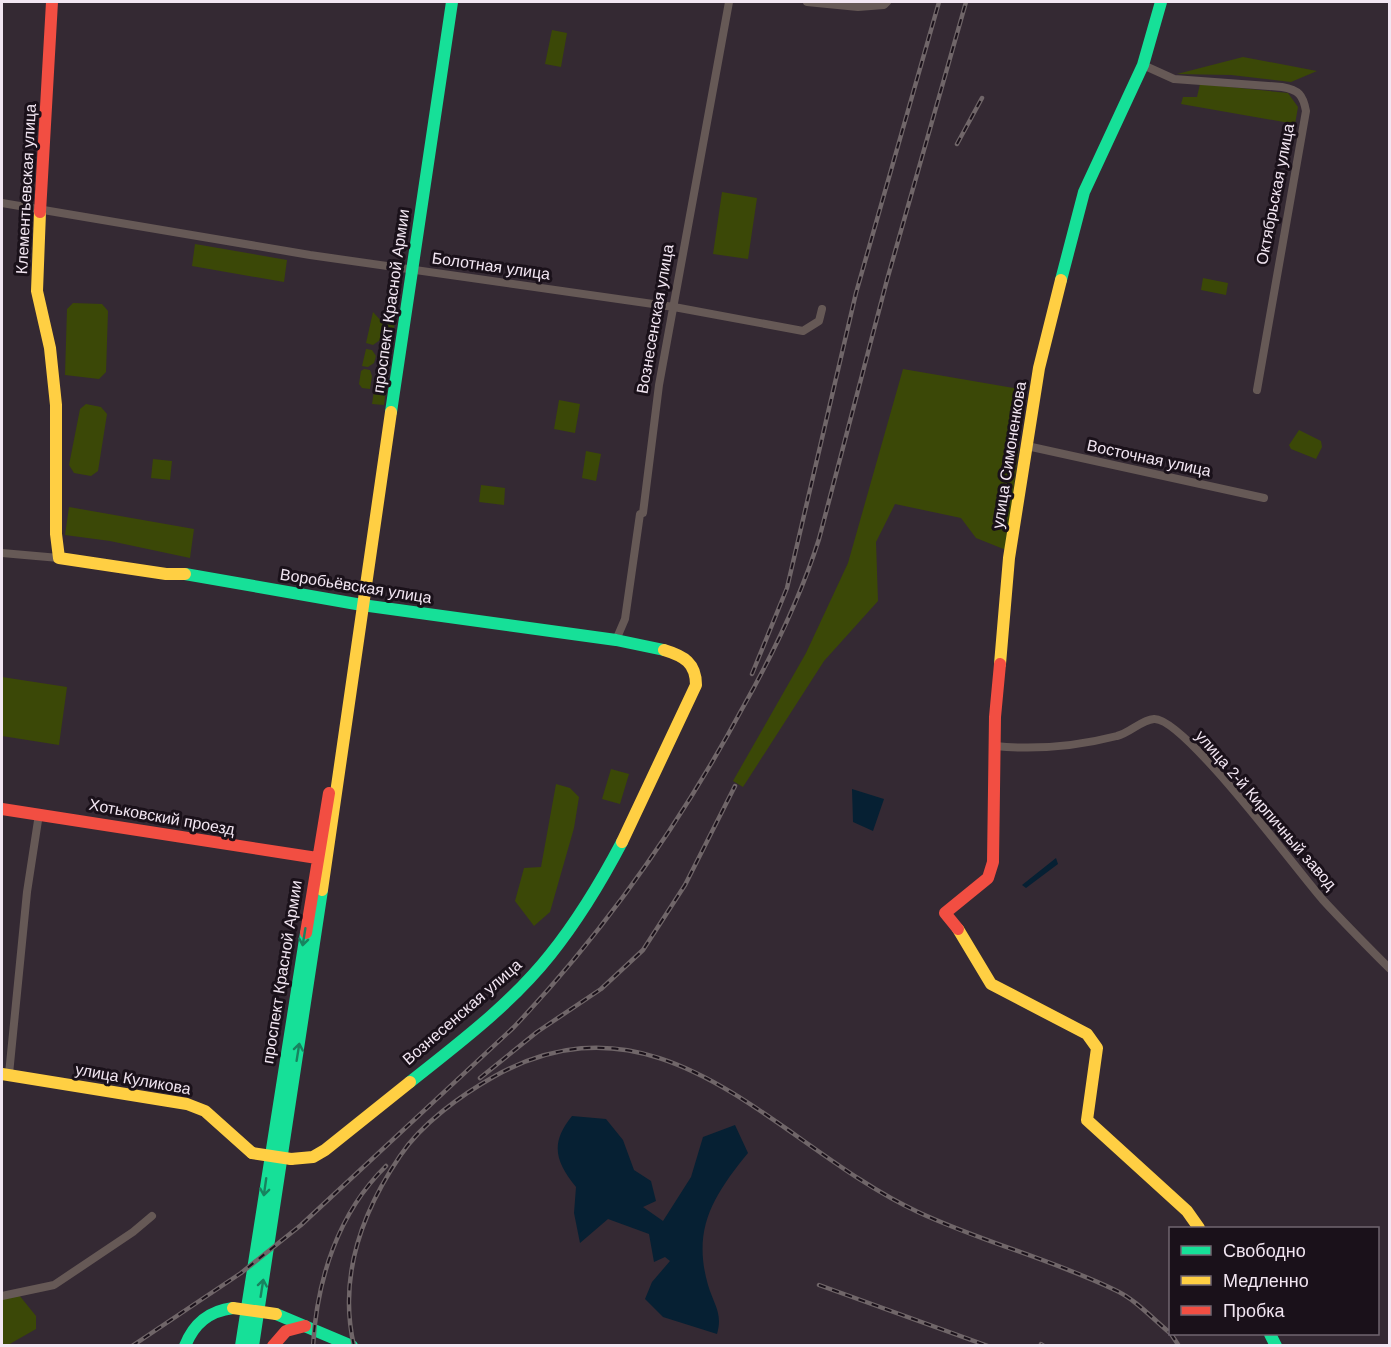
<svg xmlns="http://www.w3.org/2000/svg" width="1391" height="1347" font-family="Helvetica,sans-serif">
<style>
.green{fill:#3b4807}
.water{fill:#062033}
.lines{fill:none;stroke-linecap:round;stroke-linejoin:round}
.street{stroke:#665956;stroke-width:8}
.fast{stroke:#16e098;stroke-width:12}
.slow{stroke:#ffcf43;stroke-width:12}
.jam{stroke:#f24e42;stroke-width:12}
.rail-casing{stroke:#706669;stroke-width:4.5}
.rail{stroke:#1a111a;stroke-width:2;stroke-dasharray:7;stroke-linecap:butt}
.slow-bridge{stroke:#ffcf43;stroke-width:12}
.oneway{stroke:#18835f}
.labels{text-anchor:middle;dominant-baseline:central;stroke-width:6;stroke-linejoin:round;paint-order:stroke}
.street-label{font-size:16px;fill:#f2e6f2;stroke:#1a111a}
</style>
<rect width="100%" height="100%" fill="#342933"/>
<!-- green -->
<path class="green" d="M 552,30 L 567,33 L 561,67 L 545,64 Z
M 1243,57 L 1317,71 L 1291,82 L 1231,75 L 1177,74 Z
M 1200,84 L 1288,93 L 1298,107 L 1295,124 L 1181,104 L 1183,97 L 1197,97 Z
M 722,192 L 757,198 L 748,259 L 713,254 Z
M 195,244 L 287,260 L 284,282 L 192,266 Z
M 1203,278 L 1228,283 L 1226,295 L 1201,290 Z
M 73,303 L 102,304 L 108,311 L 106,372 L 99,379 L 65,375 L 67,309 Z
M 373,312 L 383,323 L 380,340 L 373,345 L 366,343 Z
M 396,314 L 384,405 L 372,404 L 376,378 L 382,374 L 383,368 L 379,363 L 386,347 L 383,341 L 387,321 Z
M 366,349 L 372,350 L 376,356 L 374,363 L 368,367 L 362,366 Z
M 364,369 L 370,370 L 372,376 L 370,389 L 362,388 L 359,384 L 361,371 Z
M 903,369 L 1026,390 L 1006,550 L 976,538 L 961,518 L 895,504 L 876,542 L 878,601 L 824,661 L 743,787 L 733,781 L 806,653 L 848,563 Z
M 559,400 L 580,404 L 575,433 L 554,429 Z
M 86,404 L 101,407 L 107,414 L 98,471 L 91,476 L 74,473 L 69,465 L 80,409 Z
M 1299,430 L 1321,441 L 1322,447 L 1316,459 L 1291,449 L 1289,445 Z
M 586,451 L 601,454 L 596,481 L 582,478 Z
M 153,459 L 172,461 L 170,480 L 151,478 Z
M 481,485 L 505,488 L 504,505 L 479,502 Z
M 69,507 L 194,529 L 190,558 L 110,541 L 65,535 Z
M 2,677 L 67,687 L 59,745 L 2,736 Z
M 611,769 L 629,774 L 620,804 L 602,799 Z
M 556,784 L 570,788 L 579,797 L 574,828 L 550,912 L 534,926 L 515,901 L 524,868 L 541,867 Z
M 19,1295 L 36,1316 L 36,1329 L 8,1345 L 2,1346 L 2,1299 Z"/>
<!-- water -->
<path class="water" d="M 852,789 L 884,799 L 873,831 L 853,822 Z
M 1056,858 L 1058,864 L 1026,888 L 1022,885 Z
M 572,1116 L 606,1119 L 623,1140 L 634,1170 L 651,1181 L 656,1201 L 643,1207 L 663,1221 L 691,1177 L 703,1137 L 735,1125 L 748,1153 C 713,1196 692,1229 708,1285 C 714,1305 723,1313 717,1334 L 663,1317 L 645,1299 L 652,1282 L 670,1261 L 665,1257 L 654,1262 L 649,1234 L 608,1219 L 580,1243 L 574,1213 L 576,1187 C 555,1161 550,1143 572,1116 Z"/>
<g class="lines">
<!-- street -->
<path class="street" d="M 807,2 L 858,7 L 884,5 L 887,2
M 1143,65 L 1174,79 L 1282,87 C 1299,90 1303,95 1306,111 L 1257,390
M 2,203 L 310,255 L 674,307 L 803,331 L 819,321 L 822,309
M 1027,446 L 1264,498
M 2,553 L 59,558
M 616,640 L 625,619 L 640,514 L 643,513 L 659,385 L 729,2
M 995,746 C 1036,750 1078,746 1117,736 C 1130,733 1141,720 1154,719 C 1184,717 1298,872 1323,900 C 1345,924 1367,946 1390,969
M 9,1074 L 27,892 L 39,814
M 2,1296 L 54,1285 L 133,1232 L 152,1216"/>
<!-- fast -->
<path class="fast" d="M 1061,280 L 1084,192 L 1143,65 L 1161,2
M 391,412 L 452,2
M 185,574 L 362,605 L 616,640 L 664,650
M 410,1082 C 459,1043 511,1004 550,955 C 578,920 601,882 622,842
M 276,1314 L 352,1346
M 1270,1334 L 1276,1346
M 185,1346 C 194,1323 209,1311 233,1308
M 241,1346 L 306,933
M 253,1346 L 322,890"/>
<!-- slow -->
<path class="slow" d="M 40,212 L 37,291 L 50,348 L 56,405 L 56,534 L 59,558 L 166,574 L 185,574
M 1000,664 L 1009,558 L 1039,368 L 1061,280
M 622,842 L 696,685 C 696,663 684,656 664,650
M 322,890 L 391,412
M 958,929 L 991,984 L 1087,1034 L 1097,1048 L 1087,1120 L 1187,1211 L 1199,1228
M 2,1074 L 187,1104 L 205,1111 L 252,1153
M 291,1159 L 313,1157 L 325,1150 L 410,1082"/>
<!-- jam -->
<path class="jam" d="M 40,212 L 52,2
M 2,809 L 317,858
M 958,929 L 945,913 L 988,878 L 993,862 L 995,717 L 1000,664
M 306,933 L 329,793
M 273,1346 L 286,1331 L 305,1326"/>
<!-- rail casing -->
<g class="rail-casing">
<path id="rail" d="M 957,144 L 982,98
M 752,674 L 787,588 L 856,293 L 939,2
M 480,1078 L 537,1032 L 601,989 L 643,950 L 685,885 L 735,786
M 819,1285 L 988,1346
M 1171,1334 L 1179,1346
M 1041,1344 L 1044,1346
M 132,1346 L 241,1273 L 301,1225 L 514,1027 C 604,932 680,824 742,709 C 773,654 800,599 819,539 L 887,280 L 966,2
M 313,1346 C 317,1279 338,1213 386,1166
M 354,1346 C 338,1277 362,1212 400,1156 C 421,1124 461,1095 495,1076 C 665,982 778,1147 918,1212 C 982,1242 1051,1259 1115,1290 C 1135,1299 1153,1319 1170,1333"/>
</g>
<!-- rail -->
<use href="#rail" class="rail"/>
<!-- slow-bridge -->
<path class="slow-bridge" d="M 252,1153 L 291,1159
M 233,1308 L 276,1314"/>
</g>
<!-- one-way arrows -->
<defs><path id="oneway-shaft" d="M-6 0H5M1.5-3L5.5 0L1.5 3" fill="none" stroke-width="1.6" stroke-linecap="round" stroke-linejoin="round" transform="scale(1.5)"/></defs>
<g class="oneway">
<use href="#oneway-shaft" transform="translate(304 937) rotate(99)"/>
<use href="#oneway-shaft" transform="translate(298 1052) rotate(-81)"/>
<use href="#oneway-shaft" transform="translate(265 1187) rotate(98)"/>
<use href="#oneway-shaft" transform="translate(262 1288) rotate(-81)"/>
</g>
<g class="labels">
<!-- street labels -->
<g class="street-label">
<text transform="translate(26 189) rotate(-87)">Клементьевская улица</text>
<text transform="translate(1275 194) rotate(-79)">Октябрьская улица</text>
<text transform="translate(491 266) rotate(8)">Болотная улица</text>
<text transform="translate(391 301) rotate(-82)">проспект Красной Армии</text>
<text transform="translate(655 319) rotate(-80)">Вознесенская улица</text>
<text transform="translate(1009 455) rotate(-81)">улица Симоненкова</text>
<text transform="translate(1149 458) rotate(12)">Восточная улица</text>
<text transform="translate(356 586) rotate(9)">Воробьёвская улица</text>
<text transform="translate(1266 810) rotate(49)">улица 2-й Кирпичный завод</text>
<text transform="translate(162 817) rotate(10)">Хотьковский проезд</text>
<text transform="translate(282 972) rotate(-81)">проспект Красной Армии</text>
<text transform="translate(462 1012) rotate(-41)">Вознесенская улица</text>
<text transform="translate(133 1079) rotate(10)">улица Куликова</text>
</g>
</g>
<!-- border -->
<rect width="1391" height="1347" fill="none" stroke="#f2e6f2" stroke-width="6"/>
<!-- legend -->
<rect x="1169" y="1227" width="210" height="108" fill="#1a111a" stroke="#706670" stroke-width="1.5"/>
<rect x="1181" y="1246" width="30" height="9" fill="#16e098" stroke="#706670" stroke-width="1.5"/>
<text x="1223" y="1257" font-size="18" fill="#f2e6f2">Свободно</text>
<rect x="1181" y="1276" width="30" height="9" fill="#ffcf43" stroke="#706670" stroke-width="1.5"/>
<text x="1223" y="1287" font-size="18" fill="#f2e6f2">Медленно</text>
<rect x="1181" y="1306" width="30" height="9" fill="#f24e42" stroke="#706670" stroke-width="1.5"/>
<text x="1223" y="1317" font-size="18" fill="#f2e6f2">Пробка</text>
</svg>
